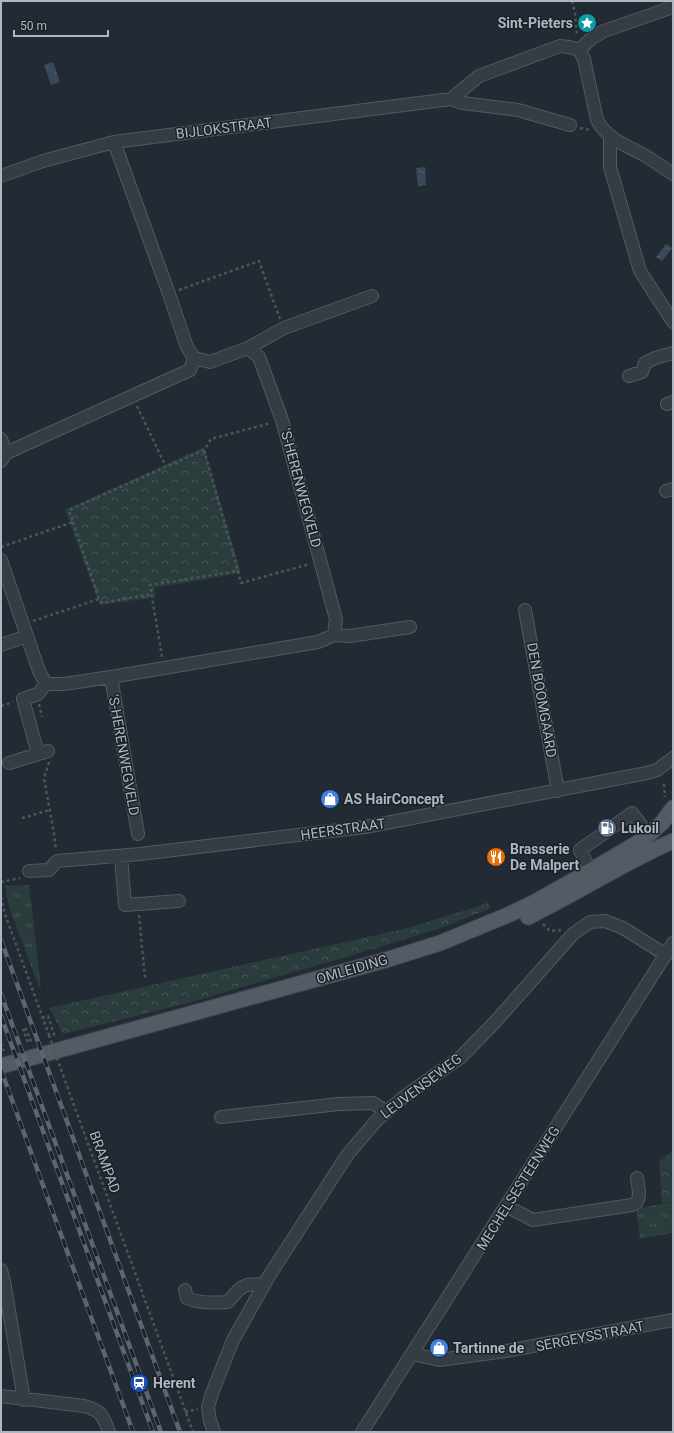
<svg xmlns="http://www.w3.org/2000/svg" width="674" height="1433" font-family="Roboto,sans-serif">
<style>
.grass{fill:url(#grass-tufts)}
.forest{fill:url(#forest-crowns)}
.water{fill:url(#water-ripples)}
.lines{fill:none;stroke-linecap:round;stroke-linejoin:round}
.minor-casing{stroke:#525962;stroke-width:14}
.major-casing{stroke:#3e454e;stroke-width:17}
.path{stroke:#485759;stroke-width:2.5;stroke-dasharray:3 3;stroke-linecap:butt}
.minor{stroke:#353c44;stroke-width:12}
.major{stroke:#535b64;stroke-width:15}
.rail-casing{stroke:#5c6570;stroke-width:4.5}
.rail{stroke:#1a2129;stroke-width:3;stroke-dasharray:9;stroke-linecap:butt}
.path-bridge{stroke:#485759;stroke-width:2.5;stroke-dasharray:3 3;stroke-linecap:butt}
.labels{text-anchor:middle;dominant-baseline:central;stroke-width:3;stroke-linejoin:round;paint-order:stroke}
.poi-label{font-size:14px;font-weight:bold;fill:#afb6c1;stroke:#1a2129;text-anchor:start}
.street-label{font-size:14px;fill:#afb6c1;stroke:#1a2129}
</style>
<defs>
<pattern id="grass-tufts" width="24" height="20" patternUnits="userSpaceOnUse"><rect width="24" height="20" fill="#2a3c3b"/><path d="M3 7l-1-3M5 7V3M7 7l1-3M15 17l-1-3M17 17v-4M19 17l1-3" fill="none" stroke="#465656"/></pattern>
<pattern id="forest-crowns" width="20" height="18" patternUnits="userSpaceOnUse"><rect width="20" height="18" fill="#2a3c3b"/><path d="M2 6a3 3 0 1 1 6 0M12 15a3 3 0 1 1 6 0" fill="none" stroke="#465656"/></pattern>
<pattern id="water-ripples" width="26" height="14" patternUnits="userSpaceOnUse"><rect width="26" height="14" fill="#39485b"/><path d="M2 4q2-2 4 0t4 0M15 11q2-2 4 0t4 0" fill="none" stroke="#536071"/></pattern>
</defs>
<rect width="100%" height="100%" fill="#222a33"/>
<!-- grass -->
<path class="grass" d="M 29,885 L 41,987 L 39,987 L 9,907 L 5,886 Z
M 673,1202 L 673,1233 L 640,1239 L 636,1209 Z"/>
<!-- forest -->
<path class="forest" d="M 204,447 L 241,573 L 154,588 L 156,597 L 100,605 L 65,510 Z
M 488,903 L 491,908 L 444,927 L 380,947 L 184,1004 L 63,1034 L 49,1008 L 408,928 Z
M 673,1150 L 673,1202 L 662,1203 L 659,1162 Z"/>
<!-- water -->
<path class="water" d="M 53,62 L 60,82 L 51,85 L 44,65 Z
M 425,167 L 426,185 L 418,186 L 416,168 Z
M 666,244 L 672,248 L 662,261 L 656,257 Z"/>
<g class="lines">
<!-- minor casing -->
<g class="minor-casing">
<path id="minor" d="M 579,50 L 584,59 L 597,120 C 607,139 626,145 644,155 C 654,161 664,168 673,174
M 451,99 L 463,103 L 518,110 L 570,125
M 610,137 L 610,167 L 640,271 L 673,322
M 1,176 L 43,161 L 114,142 L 451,99 L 479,76 L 560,46 L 569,47 L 579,50 L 592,38 L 604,31 L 673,7
M 248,348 L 284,328 L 372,296
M 629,376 L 642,372 L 645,363 L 655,358 L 673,353
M 667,404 L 673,402
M 1,439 L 6,453 L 1,461
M 6,453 L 190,370 L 194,358
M 666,491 L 673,489
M 1,560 L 39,671 L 46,684 L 64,684 L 111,677 L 318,642 L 334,635 L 336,619 L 282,420 L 259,357 L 248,348 L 210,362 L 194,358 L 187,347 L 169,294 L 114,142
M 525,610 L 558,791
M 334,635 L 350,636 L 410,627
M 1,645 L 27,636
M 111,677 L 138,834
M 38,754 L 23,699 L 38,694 L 46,684
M 9,763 L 48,751
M 121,856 L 125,905 L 179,901
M 29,871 L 49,870 L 57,861 L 140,854 L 365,827 L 647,773 L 657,770 L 673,758
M 594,878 L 580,850 L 632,813 L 641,825 L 645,846
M 221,1117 L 339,1104 L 373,1103 L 387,1112
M 506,1206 L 533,1220 L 632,1205 C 643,1202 638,1187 637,1178
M 1,1270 L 4,1281 L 24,1400
M 185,1290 L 187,1298 C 198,1303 216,1303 228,1302 C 240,1287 244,1282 264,1285
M 413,1354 L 439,1360 L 506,1351 L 673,1320
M 1,1396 L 84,1406 C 102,1411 103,1416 109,1432
M 214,1432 L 210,1421 L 208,1407 L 212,1393 L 233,1340 L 269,1276 L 333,1177 L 348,1154 L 377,1120 L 405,1096 L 461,1057 L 495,1022 L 573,934 L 590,922 L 605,921 L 623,928 L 666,955
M 362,1432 L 673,943"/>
</g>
<!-- major casing -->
<g class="major-casing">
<path id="major" d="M 528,917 C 577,893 623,863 673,841
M 1,1066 L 389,959 L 440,943 L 508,915 L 535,902 L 590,871 L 644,839 L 662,823 L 673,808"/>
</g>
<!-- path -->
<path class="path" d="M 572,1 L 575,13 L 577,36
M 580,128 L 590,130
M 179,290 L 259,261 L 280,319
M 137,406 L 166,467
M 204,450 L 238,571
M 73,522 L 99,599
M 1,547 L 73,522 L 69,510 L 204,450 L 211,439 L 271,423
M 33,621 L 99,599 L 102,603 L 152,594
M 162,657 L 150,585 L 238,571 L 241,583 L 310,564
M 39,704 L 42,717
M 1,706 L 13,702
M 49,762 L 44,778 L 54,834 L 56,850
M 664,784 L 665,797
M 22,818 L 50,810
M 1,882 L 20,878
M 1,897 L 5,914 L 49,1035
M 139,915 L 145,978
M 543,924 L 550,931 L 561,930
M 42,1018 L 48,1016 L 55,1037
M 25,1030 L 26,1029 L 32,1044
M 25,1030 L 23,1030 L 28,1042
M 1,1043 L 4,1051
M 63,1075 L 193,1432
M 185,1412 L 198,1409"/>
<!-- minor -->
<use href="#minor" class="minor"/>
<!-- major -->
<use href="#major" class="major"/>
<!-- rail casing -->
<g class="rail-casing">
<path id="rail" d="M 1,940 L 180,1432
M 1,994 L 161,1432
M 1,1016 L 153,1432
M 1,1070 L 133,1432"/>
</g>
<!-- rail -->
<use href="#rail" class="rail"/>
<!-- path-bridge -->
<path class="path-bridge" d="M 49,1035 L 63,1075"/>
</g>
<!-- icons -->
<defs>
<g id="sight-disc" transform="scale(1)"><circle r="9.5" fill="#0f9aa8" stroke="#1a2129"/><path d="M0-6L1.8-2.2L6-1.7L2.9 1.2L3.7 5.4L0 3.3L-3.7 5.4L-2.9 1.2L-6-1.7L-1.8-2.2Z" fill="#fff"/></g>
<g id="shop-disc" transform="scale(1)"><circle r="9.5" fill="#3f7fe0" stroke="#1a2129"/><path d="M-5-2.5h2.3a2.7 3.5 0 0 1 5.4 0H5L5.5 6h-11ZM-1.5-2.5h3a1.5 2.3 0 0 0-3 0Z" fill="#fff"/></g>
<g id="fuel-disc" transform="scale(1)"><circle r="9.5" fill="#5c6f8a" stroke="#1a2129"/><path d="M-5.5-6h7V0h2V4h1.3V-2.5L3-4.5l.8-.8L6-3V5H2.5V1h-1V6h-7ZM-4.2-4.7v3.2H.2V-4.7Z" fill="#fff"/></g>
<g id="restaurant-disc" transform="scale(1)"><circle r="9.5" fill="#e8710a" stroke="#1a2129"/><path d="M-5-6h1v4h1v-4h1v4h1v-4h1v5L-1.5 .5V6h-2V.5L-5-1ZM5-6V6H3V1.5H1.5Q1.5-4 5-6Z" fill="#fff"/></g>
<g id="station-disc" transform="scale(1)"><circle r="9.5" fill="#1a4fb4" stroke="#1a2129"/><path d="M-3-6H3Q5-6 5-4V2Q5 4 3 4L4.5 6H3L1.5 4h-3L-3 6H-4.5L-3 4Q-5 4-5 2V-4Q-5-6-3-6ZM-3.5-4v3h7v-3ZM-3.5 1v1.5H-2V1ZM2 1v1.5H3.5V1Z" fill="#fff"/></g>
</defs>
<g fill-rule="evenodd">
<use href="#sight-disc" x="587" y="23"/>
<use href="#shop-disc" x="330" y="799"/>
<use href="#fuel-disc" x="607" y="828"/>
<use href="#restaurant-disc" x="496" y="857"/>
<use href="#shop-disc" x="439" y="1348"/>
<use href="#station-disc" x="139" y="1383"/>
</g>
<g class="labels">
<!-- poi labels -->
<g class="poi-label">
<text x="573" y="23" text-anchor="end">Sint-Pieters</text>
<text x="344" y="799">AS HairConcept</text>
<text x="621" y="828">Lukoil</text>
<text x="510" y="849">Brasserie<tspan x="510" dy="16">De Malpert</tspan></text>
<text x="453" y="1348">Tartinne de</text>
<text x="153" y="1383">Herent</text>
</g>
<!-- street labels -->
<g class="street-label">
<text transform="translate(224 128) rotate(-7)">BIJLOKSTRAAT</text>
<text transform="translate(301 488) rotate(75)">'S-HERENWEGVELD</text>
<text transform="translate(542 700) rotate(80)">DEN BOOMGAARD</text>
<text transform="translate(124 755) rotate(80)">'S-HERENWEGVELD</text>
<text transform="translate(343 829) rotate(-8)">HEERSTRAAT</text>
<text transform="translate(352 969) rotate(-16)">OMLEIDING</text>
<text transform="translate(421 1086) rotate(-37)">LEUVENSEWEG</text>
<text transform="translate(105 1162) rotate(70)">BRAMPAD</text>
<text transform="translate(518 1188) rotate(-58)">MECHELSESTEENWEG</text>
<text transform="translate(590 1336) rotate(-11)">SERGEYSSTRAAT</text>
</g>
</g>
<!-- border -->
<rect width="674" height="1433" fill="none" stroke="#afb6c1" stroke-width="4"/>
<!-- scale -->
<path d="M14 30v6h94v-6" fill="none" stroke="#afb6c1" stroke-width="2"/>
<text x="20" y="30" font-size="12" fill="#afb6c1" stroke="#1a2129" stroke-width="3" paint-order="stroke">50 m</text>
</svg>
